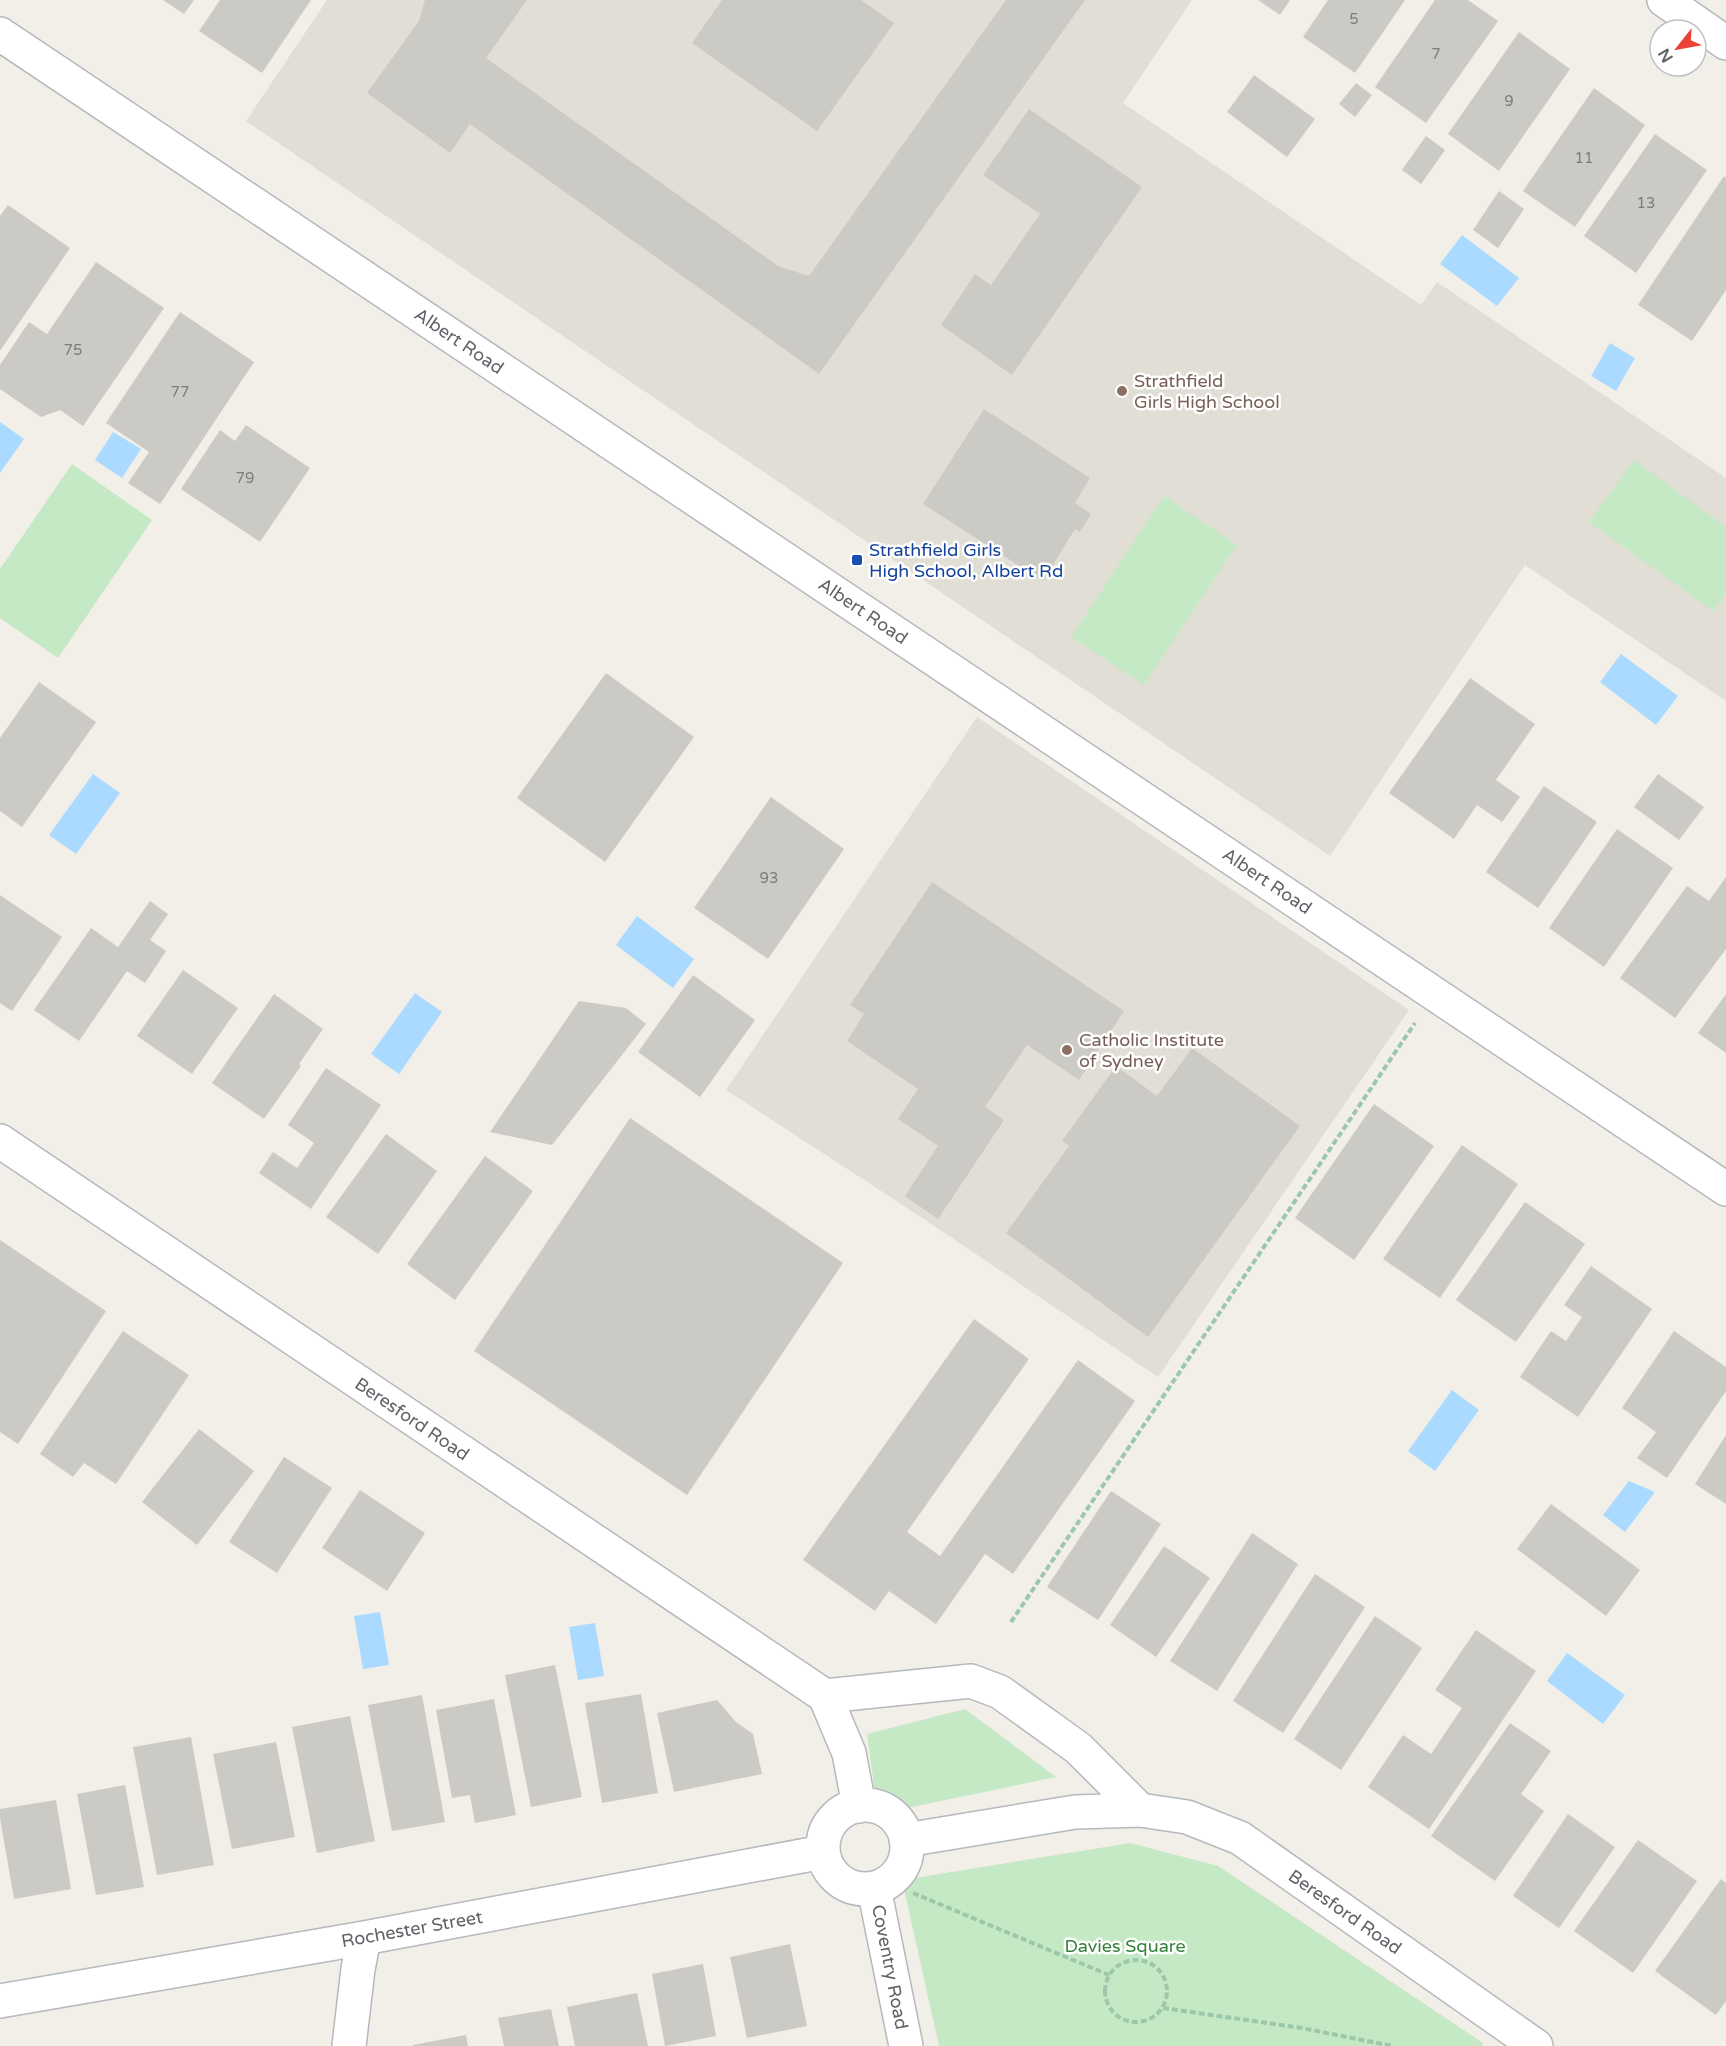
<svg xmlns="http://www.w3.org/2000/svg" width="1726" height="2046" font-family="'Varela Round',sans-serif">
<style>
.education{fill:#e1ded6}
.green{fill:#c5e8c5}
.water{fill:#aadaff}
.building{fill:#cccac5}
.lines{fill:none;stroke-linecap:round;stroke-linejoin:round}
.minor-casing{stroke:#b5b8bc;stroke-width:36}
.path{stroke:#9cc7a9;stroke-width:4;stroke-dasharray:6 3;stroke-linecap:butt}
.minor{stroke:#fff;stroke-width:33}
.education-dot{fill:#8d6e63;stroke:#fff;stroke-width:2}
.transit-dot{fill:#1a4fb4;stroke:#fff;stroke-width:2}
.labels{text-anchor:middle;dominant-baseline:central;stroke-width:5;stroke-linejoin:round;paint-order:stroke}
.number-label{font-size:15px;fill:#7a7d7f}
.street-label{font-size:18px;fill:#5f6368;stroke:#fff}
.education-label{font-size:18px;fill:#785e54;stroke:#fff;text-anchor:start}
.transit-label{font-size:18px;fill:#164399;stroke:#fff;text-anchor:start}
.park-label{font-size:18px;fill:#348238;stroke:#fff}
</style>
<rect width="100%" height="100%" fill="#f1efe8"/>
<!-- education -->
<path class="education" d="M 327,0 L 1192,0 L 1123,103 L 1421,305 L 1437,282 L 1726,478 L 1726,701 L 1525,565 L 1330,856 L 246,121 Z
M 977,717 L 1409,1010 L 1158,1377 L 921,1217 L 726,1090 Z"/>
<!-- green -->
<path class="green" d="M 1634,460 L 1726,527 L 1726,593 L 1713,611 L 1589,522 Z
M 72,464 L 152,520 L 58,658 L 0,618 L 0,569 Z
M 1164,496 L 1237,545 L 1144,685 L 1071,637 Z
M 965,1709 L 1056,1777 L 878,1814 L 867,1734 Z
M 1130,1843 L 1218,1866 L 1483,2043 L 1482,2046 L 939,2046 L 902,1880 Z"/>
<!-- water -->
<path class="water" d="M 1462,235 L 1519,278 L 1497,306 L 1440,264 Z
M 1610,343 L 1635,358 L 1616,391 L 1591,376 Z
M 0,422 L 24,439 L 0,473 Z
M 113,432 L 141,449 L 122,478 L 95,460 Z
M 1621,654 L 1678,696 L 1656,725 L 1600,682 Z
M 93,774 L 120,793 L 76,854 L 49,835 Z
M 637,916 L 694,959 L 673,988 L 616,945 Z
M 415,993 L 442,1012 L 399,1074 L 371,1054 Z
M 1452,1390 L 1479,1410 L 1435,1471 L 1408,1451 Z
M 1629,1481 L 1655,1492 L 1625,1532 L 1603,1515 Z
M 380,1612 L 389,1665 L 363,1669 L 354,1616 Z
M 595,1623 L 604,1676 L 578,1680 L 569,1627 Z
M 1567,1653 L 1625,1695 L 1603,1724 L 1547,1681 Z"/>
<!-- building -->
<path class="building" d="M 163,0 L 194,0 L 184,14 Z
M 220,0 L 311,0 L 262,73 L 199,31 Z
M 425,0 L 527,0 L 486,58 L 778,266 L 809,276 L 1006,0 L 1085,0 L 819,374 L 470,124 L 450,153 L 367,93 L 419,21 Z
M 722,0 L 861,0 L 894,23 L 817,131 L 692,43 Z
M 1258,0 L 1290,0 L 1280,15 Z
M 1328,0 L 1405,0 L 1355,73 L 1303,37 Z
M 1435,0 L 1468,0 L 1498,21 L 1426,123 L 1375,87 Z
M 1519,32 L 1570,69 L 1499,171 L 1448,134 Z
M 1254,75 L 1315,119 L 1287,157 L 1227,112 Z
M 1356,83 L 1372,95 L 1355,117 L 1339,104 Z
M 1594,88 L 1645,125 L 1575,227 L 1523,191 Z
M 1029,109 L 1142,187 L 1012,375 L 941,325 L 975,274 L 991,285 L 1040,214 L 983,175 Z
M 1655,134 L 1707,170 L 1636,273 L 1584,236 Z
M 1426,136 L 1445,150 L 1421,184 L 1402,170 Z
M 1724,176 L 1726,178 L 1726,290 L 1692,341 L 1638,305 Z
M 1499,191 L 1524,209 L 1498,248 L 1473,230 Z
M 8,205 L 70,248 L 0,351 L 0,216 Z
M 96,262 L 164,308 L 83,426 L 60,410 L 41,417 L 0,389 L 0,365 L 29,322 L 47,334 Z
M 180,312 L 254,362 L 160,504 L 128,483 L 149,452 L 106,423 Z
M 984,409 L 1090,478 L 1075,503 L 1091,514 L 1080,532 L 1075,529 L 1043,581 L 923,504 Z
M 246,425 L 310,468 L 260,542 L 181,489 L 220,430 L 235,441 Z
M 606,673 L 694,737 L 605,862 L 517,798 Z
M 1470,678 L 1535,724 L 1496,780 L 1520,797 L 1502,822 L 1477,805 L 1454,839 L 1389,793 Z
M 39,682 L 96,722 L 22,827 L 0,811 L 0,738 Z
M 1658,774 L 1704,807 L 1679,840 L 1634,807 Z
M 1544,786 L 1597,822 L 1538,908 L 1486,872 Z
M 771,797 L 844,849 L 768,959 L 694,908 Z
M 1617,829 L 1673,868 L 1604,967 L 1549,928 Z
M 1726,877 L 1726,949 L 1675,1018 L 1620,978 L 1687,886 L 1709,901 Z
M 932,882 L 1124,1011 L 1079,1080 L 1027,1045 L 985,1107 L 1004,1120 L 938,1219 L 905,1196 L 938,1146 L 898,1119 L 918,1089 L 847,1041 L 864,1014 L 850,1005 Z
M 0,895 L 62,937 L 12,1011 L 0,1003 Z
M 150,901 L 168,914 L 150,940 L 166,951 L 145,983 L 127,971 L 79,1041 L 34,1010 L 91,928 L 118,947 Z
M 183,970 L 238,1008 L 192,1074 L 137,1036 Z
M 693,975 L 755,1020 L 700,1097 L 638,1052 Z
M 274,994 L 323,1029 L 299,1064 L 301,1066 L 264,1119 L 212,1083 Z
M 1726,994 L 1726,1053 L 1698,1033 Z
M 579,1001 L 626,1008 L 646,1024 L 552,1145 L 490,1132 Z
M 1192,1048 L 1300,1126 L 1148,1337 L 1006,1233 L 1069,1146 L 1062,1141 L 1116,1066 L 1157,1096 Z
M 326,1068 L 381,1105 L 311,1209 L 259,1173 L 273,1152 L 297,1168 L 314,1143 L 288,1125 Z
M 1374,1104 L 1434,1146 L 1354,1260 L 1295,1218 Z
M 630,1118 L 843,1263 L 687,1495 L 474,1351 Z
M 386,1134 L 437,1171 L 378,1254 L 326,1217 Z
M 1462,1145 L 1518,1184 L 1440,1298 L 1383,1259 Z
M 485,1156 L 533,1191 L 455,1300 L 407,1264 Z
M 1525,1202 L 1585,1244 L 1516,1342 L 1456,1300 Z
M 0,1240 L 106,1311 L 18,1444 L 0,1432 Z
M 1591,1266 L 1652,1309 L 1578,1417 L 1520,1377 L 1551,1331 L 1566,1341 L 1582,1317 L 1564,1305 Z
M 974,1319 L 1029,1359 L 907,1532 L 940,1556 L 1078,1360 L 1135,1401 L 1013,1574 L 985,1554 L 936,1624 L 889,1591 L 875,1611 L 803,1560 Z
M 123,1331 L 189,1375 L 116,1484 L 84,1463 L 73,1477 L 40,1454 Z
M 1674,1331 L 1726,1367 L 1726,1391 L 1667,1478 L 1637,1458 L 1656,1432 L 1622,1408 Z
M 199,1429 L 254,1471 L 197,1545 L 142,1502 Z
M 1726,1435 L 1726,1504 L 1695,1484 Z
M 284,1457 L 332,1488 L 277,1573 L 229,1542 Z
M 360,1490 L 425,1533 L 387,1591 L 322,1548 Z
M 1111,1491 L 1161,1524 L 1098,1620 L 1047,1587 Z
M 1551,1504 L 1640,1570 L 1606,1616 L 1517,1549 Z
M 1252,1533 L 1298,1564 L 1217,1691 L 1170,1661 Z
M 1164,1546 L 1210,1578 L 1156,1657 L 1110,1625 Z
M 1315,1574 L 1365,1607 L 1283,1733 L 1233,1701 Z
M 1375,1616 L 1422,1648 L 1341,1770 L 1294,1739 Z
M 1476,1630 L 1536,1671 L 1429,1829 L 1368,1787 L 1403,1735 L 1431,1754 L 1462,1708 L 1435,1690 Z
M 555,1665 L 582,1797 L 531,1807 L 505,1675 Z
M 641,1694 L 658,1793 L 602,1803 L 585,1703 Z
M 422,1695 L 445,1822 L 392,1831 L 368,1705 Z
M 494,1699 L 516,1815 L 475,1823 L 470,1795 L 452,1798 L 436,1710 Z
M 717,1700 L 736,1722 L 753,1734 L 762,1774 L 674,1792 L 657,1713 Z
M 350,1716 L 375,1841 L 317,1853 L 292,1727 Z
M 1510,1723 L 1551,1751 L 1521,1794 L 1544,1811 L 1495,1881 L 1431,1836 Z
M 191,1737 L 214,1865 L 157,1875 L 133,1747 Z
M 276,1742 L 295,1837 L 232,1849 L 213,1754 Z
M 125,1785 L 144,1887 L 96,1895 L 77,1794 Z
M 56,1800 L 71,1889 L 14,1899 L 0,1818 L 0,1809 Z
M 1568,1814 L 1615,1847 L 1559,1928 L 1513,1896 Z
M 1638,1840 L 1697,1881 L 1633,1973 L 1574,1931 Z
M 1721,1879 L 1726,1883 L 1726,2001 L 1716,2015 L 1655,1971 Z
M 790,1944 L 807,2026 L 747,2038 L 730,1957 Z
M 703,1964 L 716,2036 L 665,2046 L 652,1974 Z
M 637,1993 L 648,2046 L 575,2046 L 567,2007 Z
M 551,2009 L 559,2046 L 504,2046 L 498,2018 Z
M 466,2035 L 468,2046 L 413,2046 L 413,2045 Z"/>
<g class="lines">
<!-- minor casing -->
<g class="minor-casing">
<path id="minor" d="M 1664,0 L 1726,43
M 0,34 L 1726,1189
M 0,1141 L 825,1696 L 849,1753 L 859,1806
M 825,1696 L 971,1681 L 1000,1692 L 1078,1748 L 1140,1810
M823 1847a42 42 0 1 1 84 0a42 42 0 1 1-84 0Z
M 906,1840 L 1075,1812 L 1140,1810 L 1187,1817 L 1240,1838 L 1536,2046
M 874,1888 L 906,2046
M 0,2001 L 364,1938 L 823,1852
M 349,2046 L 358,1969 L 364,1938"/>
</g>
<!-- path -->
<path class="path" d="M 1011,1622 L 1415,1023
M 913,1893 L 1109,1975
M1105 1991a31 31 0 1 1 62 0a31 31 0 1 1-62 0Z
M 1163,2008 L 1302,2028 L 1392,2046"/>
<!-- minor -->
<use href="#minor" class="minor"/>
</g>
<!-- markers -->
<g class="education-dot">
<circle cx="1122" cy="391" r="6"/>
<circle cx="1067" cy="1050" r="6"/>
</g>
<rect class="transit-dot" x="851" y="554" width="12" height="12" rx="3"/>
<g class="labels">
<!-- number labels -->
<g class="number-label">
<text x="1354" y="19">5</text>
<text x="1436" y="54">7</text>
<text x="1509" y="101">9</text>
<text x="1584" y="158">11</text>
<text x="1646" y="203">13</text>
<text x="73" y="350">75</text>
<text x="180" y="392">77</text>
<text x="245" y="478">79</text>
<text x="769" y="878">93</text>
</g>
<!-- street labels -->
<g class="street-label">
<text transform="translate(459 341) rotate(34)">Albert Road</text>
<text transform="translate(863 611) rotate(34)">Albert Road</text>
<text transform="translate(1267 881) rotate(34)">Albert Road</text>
<text transform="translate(412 1419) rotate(34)">Beresford Road</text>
<text transform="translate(1345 1912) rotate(35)">Beresford Road</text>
<text transform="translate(412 1929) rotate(-10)">Rochester Street</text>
<text transform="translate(890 1967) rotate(79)">Coventry Road</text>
</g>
<!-- education labels -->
<g class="education-label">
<text x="1134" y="381">Strathfield<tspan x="1134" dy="21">Girls High School</tspan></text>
<text x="1079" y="1040">Catholic Institute<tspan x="1079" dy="21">of Sydney</tspan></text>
</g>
<!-- transit labels -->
<g class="transit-label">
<text x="869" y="550">Strathfield Girls<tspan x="869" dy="21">High School, Albert Rd</tspan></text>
</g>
<!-- park labels -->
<g class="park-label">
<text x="1125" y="1946">Davies Square</text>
</g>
</g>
<!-- north arrow -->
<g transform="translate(1678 48) rotate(239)"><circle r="28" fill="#ffffff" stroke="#bfc1c3" stroke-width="1.5"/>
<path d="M0-4.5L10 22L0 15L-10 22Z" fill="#ea4335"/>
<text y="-9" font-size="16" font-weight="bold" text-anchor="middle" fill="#5f6368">N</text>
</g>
</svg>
